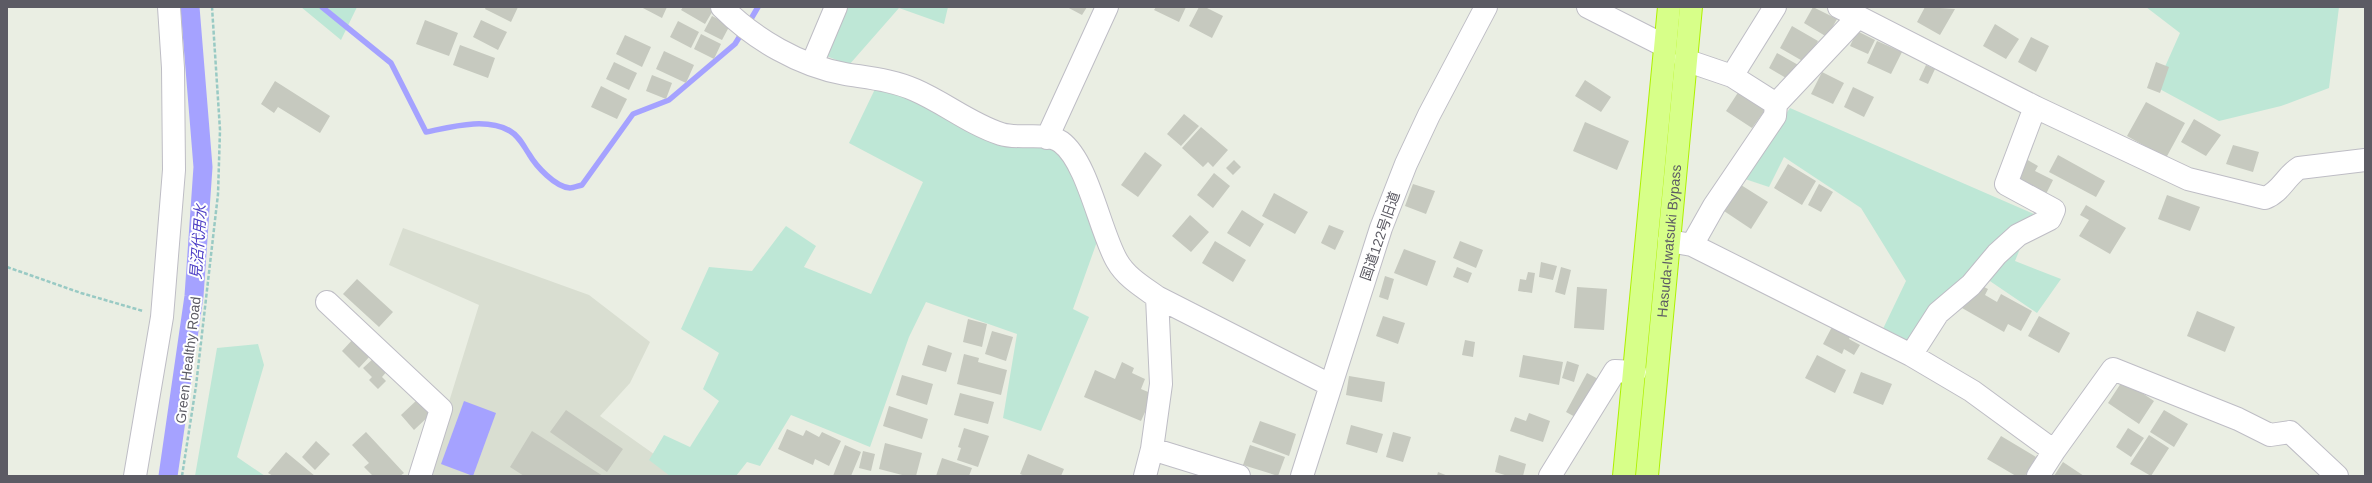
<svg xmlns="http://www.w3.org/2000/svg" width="2372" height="483" font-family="Helvetica,'Noto Sans JP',sans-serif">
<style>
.education{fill:#d9ded1}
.green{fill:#bee7d6}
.water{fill:#a5a2ff}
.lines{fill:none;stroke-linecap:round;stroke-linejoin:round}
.stream{stroke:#a5a2ff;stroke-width:5.5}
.canal{stroke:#a5a2ff;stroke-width:19}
.building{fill:#c6c9bf}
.minor-casing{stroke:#bebdc5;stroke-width:24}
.highway-casing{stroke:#aef100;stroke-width:24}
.path{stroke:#99cac4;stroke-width:2.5;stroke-dasharray:4 2;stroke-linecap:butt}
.minor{stroke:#fff;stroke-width:22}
.highway{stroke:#d7ff89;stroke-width:22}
.labels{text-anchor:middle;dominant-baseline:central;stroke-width:4;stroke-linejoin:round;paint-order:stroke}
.street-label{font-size:14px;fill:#5c5b64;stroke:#fff}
.water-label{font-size:15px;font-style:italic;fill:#4f41c6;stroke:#fff}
</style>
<rect width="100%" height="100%" fill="#eaeee3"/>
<!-- education -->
<path class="education" d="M 403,228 L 589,295 L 650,342 L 630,383 L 600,416 L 685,476 L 426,476 L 479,305 L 389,265 Z"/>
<!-- green -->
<path class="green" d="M 301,7 L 357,7 L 341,40 Z
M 845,7 L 948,7 L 944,24 L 899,8 L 849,65 L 824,55 Z
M 2339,7 L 2329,88 L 2281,106 L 2219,121 L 2156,87 L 2180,33 L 2146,7 Z
M 875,89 L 911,99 L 1069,152 L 1099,236 L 1073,309 L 1089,317 L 1041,431 L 1003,418 L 1017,334 L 926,302 L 909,337 L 870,447 L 791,415 L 760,466 L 747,462 L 736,476 L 670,476 L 649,460 L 664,435 L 690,447 L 719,401 L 703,389 L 719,353 L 681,329 L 709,267 L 752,271 L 786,226 L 816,246 L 804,267 L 871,294 L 923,182 L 849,143 Z
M 1790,108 L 2034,214 L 2015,261 L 2061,279 L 2037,313 L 1981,275 L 1913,345 L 1881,333 L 1906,281 L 1861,208 L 1784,157 L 1769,187 L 1742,178 Z
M 258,344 L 264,365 L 237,457 L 265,476 L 195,476 L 217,348 Z"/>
<!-- water -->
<path class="water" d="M 464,401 L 496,413 L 473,476 L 441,464 Z"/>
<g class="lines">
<!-- stream -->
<path class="stream" d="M 322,7 L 391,63 L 426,132 C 451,127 486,117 510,131 C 519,136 523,145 529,154 C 536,166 555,187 570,188 C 573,188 578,186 582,185 L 633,114 L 669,100 L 735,44 L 743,31
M 748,24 L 758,7"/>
<!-- canal -->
<path class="canal" d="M 168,476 L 194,296 L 203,167 L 190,7"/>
</g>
<!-- building -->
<path class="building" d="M 486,7 L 518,7 L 511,22 L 485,9 Z
M 641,7 L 667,7 L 662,18 Z
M 683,7 L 715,7 L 705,24 L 681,10 Z
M 1067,7 L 1087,7 L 1082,15 Z
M 1156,7 L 1186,7 L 1179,22 L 1154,10 Z
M 1199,7 L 1205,7 L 1223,16 L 1212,38 L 1189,26 Z
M 1813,7 L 1837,19 L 1827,37 L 1804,23 Z
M 1925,7 L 1955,9 L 1940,35 L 1917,22 Z
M 712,16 L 730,25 L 722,40 L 704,31 Z
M 425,20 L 458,33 L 449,56 L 416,44 Z
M 481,20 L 507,32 L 498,50 L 473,37 Z
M 678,21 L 699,32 L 691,48 L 670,37 Z
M 1995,24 L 2019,39 L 2006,59 L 1983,46 Z
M 1792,26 L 1818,41 L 1806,63 L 1780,48 Z
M 1857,31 L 1875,40 L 1868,54 L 1850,46 Z
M 701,34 L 721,44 L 714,59 L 694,49 Z
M 625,35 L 651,47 L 642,67 L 616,54 Z
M 2031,37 L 2049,46 L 2036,72 L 2018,62 Z
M 1877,41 L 1902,52 L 1891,74 L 1867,63 Z
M 460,45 L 495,58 L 488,78 L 453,65 Z
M 664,51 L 694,65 L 686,83 L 656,69 Z
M 1777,53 L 1800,66 L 1791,81 L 1769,68 Z
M 614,62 L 637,73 L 629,90 L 606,79 Z
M 2156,62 L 2169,67 L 2160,93 L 2147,88 Z
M 1926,65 L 1935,69 L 1928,84 L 1919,80 Z
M 1822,72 L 1844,83 L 1833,104 L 1811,94 Z
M 652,75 L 672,83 L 666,99 L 646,91 Z
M 1585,80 L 1611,97 L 1601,112 L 1575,96 Z
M 275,81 L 330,116 L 320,133 L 278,107 L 274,113 L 261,104 Z
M 601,86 L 627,99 L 617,119 L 591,107 Z
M 1853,87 L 1874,97 L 1864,117 L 1844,107 Z
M 1739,91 L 1766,109 L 1752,128 L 1726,111 Z
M 2146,102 L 2185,123 L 2166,158 L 2127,136 Z
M 1184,114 L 1199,126 L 1181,146 L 1167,134 Z
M 2194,119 L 2221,135 L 2206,156 L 2181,142 Z
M 1585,122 L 1629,141 L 1617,170 L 1573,151 Z
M 1201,127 L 1228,150 L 1213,167 L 1208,162 L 1203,167 L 1182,148 Z
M 2233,145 L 2259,152 L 2253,172 L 2226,164 Z
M 1145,152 L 1162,165 L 1138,197 L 1121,185 Z
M 2058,155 L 2105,181 L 2096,197 L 2049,172 Z
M 2026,159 L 2038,166 L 2035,171 L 2053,180 L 2045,196 L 2015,180 Z
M 1234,160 L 1241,167 L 1233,175 L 1226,168 Z
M 1788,164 L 1816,181 L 1802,205 L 1774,188 Z
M 1214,173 L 1230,186 L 1213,208 L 1197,195 Z
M 1413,184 L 1435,191 L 1426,214 L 1405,206 Z
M 1819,184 L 1833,192 L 1821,212 L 1808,205 Z
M 1741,185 L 1768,202 L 1751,229 L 1724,211 Z
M 1274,193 L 1308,212 L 1295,234 L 1262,216 Z
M 2167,195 L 2200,207 L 2190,231 L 2158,219 Z
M 2086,205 L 2126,228 L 2110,254 L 2079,236 L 2089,220 L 2080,215 Z
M 1242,210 L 1264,224 L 1250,247 L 1227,233 Z
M 1190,215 L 1209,232 L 1191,252 L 1172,236 Z
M 1329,225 L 1344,231 L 1335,250 L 1321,243 Z
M 1215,241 L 1246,260 L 1233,282 L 1202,263 Z
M 1460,241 L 1483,250 L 1476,268 L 1453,258 Z
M 1404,249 L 1436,261 L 1427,286 L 1394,273 Z
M 1541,262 L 1557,266 L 1553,280 L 1539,277 Z
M 1457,267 L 1472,273 L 1468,283 L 1453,277 Z
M 1561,267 L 1571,270 L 1565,295 L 1555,292 Z
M 1528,272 L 1535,273 L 1532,293 L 1518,291 L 1520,279 L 1526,280 Z
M 1385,276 L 1394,279 L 1388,300 L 1379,297 Z
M 357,279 L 393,312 L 379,327 L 343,294 Z
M 1976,283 L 1988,289 L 1985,295 L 1997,302 L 2001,294 L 2032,311 L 2021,331 L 2008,324 L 2004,332 L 1962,308 Z
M 1577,287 L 1607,289 L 1604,330 L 1574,328 Z
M 2197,311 L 2235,327 L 2225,352 L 2187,336 Z
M 1383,316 L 1405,323 L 1398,344 L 1376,336 Z
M 2039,316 L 2070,333 L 2059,353 L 2028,336 Z
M 968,319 L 987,324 L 982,347 L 963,342 Z
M 1833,325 L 1851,335 L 1849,339 L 1860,345 L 1854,355 L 1844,349 L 1842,354 L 1823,344 Z
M 992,331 L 1013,337 L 1006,361 L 985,354 Z
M 354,338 L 371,355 L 359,368 L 342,351 Z
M 1465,340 L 1475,342 L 1473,357 L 1462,355 Z
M 928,345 L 952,353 L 946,372 L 922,365 Z
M 964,354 L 979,358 L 978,362 L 1007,370 L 1001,395 L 957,384 Z
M 1523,355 L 1563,362 L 1559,385 L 1519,377 Z
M 1817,355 L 1846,370 L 1835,393 L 1805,378 Z
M 375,357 L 388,370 L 382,377 L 386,381 L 378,389 L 369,380 L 372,377 L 363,368 Z
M 1567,361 L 1579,365 L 1574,382 L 1562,378 Z
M 1122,362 L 1134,368 L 1132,373 L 1145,379 L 1141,389 L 1153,394 L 1141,421 L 1084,397 L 1095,370 L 1115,379 Z
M 1861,372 L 1892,384 L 1883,405 L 1853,393 Z
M 1587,373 L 1600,380 L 1579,419 L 1566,412 Z
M 902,375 L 933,384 L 927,405 L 896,395 Z
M 1349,376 L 1385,382 L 1382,402 L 1346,395 Z
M 2123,380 L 2154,401 L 2139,424 L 2108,403 Z
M 960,393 L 994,402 L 988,424 L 954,415 Z
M 418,399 L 431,414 L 414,430 L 401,415 Z
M 889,406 L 928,419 L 922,439 L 883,426 Z
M 566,410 L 623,449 L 607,472 L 550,432 Z
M 2164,410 L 2188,424 L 2174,447 L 2150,432 Z
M 1529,413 L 1550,421 L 1543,442 L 1510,431 L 1515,417 L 1526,421 Z
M 1260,421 L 1296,434 L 1289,456 L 1252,442 Z
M 1351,425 L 1383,434 L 1377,453 L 1346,444 Z
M 964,428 L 989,436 L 978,467 L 957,460 L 961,448 L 958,447 Z
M 2128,428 L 2144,438 L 2131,457 L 2116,447 Z
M 787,429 L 803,436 L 806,430 L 819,437 L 822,432 L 841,441 L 829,466 L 815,459 L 813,465 L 778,449 Z
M 532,431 L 603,476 L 524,476 L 510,467 Z
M 366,432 L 404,473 L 400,476 L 373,476 L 364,467 L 369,463 L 352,445 Z
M 1393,432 L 1411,437 L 1403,462 L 1386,457 Z
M 2149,435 L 2169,448 L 2151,476 L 2130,464 Z
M 2001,436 L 2036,457 L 2025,476 L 2016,476 L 1987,459 Z
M 316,441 L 330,454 L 315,470 L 302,457 Z
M 885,443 L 922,453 L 916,476 L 906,476 L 879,469 Z
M 845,445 L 861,452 L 851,476 L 833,476 Z
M 1250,445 L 1285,457 L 1278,476 L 1243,465 Z
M 863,451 L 875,454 L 871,471 L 859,468 Z
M 286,452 L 315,476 L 273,476 L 268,473 Z
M 1028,454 L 1064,469 L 1061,476 L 1025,476 L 1020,474 Z
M 1499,455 L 1526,464 L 1523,476 L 1508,476 L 1495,472 Z
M 942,458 L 972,468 L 969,476 L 936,476 Z
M 2063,462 L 2084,476 L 2054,476 Z
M 1438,472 L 1448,476 L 1437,476 Z"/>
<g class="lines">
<!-- minor casing -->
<g class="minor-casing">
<path id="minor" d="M 722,7 C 754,39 800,66 845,74 C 869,78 893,80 915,90 C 945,103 970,124 1001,134 C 1019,140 1045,131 1061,142 C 1088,162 1100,232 1117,261 C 1126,277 1143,287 1157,297 L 1330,385
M 1588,7 L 1665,46
M 1839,7 L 2035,107 L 2188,179 L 2265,198 C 2281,192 2285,177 2299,168 L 2365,160
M 1685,60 L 1732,76 L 1776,104 L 1775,116 L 1714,206 L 1692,245
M 812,64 L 836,7
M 1732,76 L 1775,7
M 1776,104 L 1857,18
M 1047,138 L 1107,7
M 1669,241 L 1692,245 L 1911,355 L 1972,391 L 2054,451 L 2038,476
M 327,302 L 441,409 L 420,476
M 1911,355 L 1938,313 L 1971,285 L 1997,254 L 2018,235 L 2050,219 L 2054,210 L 2006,184 L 2035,107
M 1152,449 L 1239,476
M 2054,451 L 2113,369 L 2238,419 L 2270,435 L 2290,432 L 2337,476
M 135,476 L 162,317 L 174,170 L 173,68 L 169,7
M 1145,476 L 1152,449 L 1161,384 L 1157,297
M 1302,476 L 1381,228 L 1406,164 L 1429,115 L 1486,7
M 1550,476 L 1615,371 L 1635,372"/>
</g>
<!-- highway casing -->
<g class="highway-casing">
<g id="highway">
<path d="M 1624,476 L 1669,7"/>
<path id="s1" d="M 1647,476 L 1691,7"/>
</g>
</g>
<!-- path -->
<path class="path" d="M 7,267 L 81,293 L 143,311
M 182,476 L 196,386 L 218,194 L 220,130 L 212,7"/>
<!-- minor -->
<use href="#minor" class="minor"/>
<!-- highway -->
<use href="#highway" class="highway"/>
</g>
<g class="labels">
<!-- street labels -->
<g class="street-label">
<text transform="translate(1380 236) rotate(-71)">国道122号旧道</text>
<text stroke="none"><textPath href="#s1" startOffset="236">Hasuda-Iwatsuki Bypass</textPath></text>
<text transform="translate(188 360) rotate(-83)">Green Healthy Road</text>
</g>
<!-- water labels -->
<g class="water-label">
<text transform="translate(198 242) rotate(-86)">見沼代用水</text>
</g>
</g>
<!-- border -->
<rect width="2372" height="483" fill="none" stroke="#5c5b64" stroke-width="16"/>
</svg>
